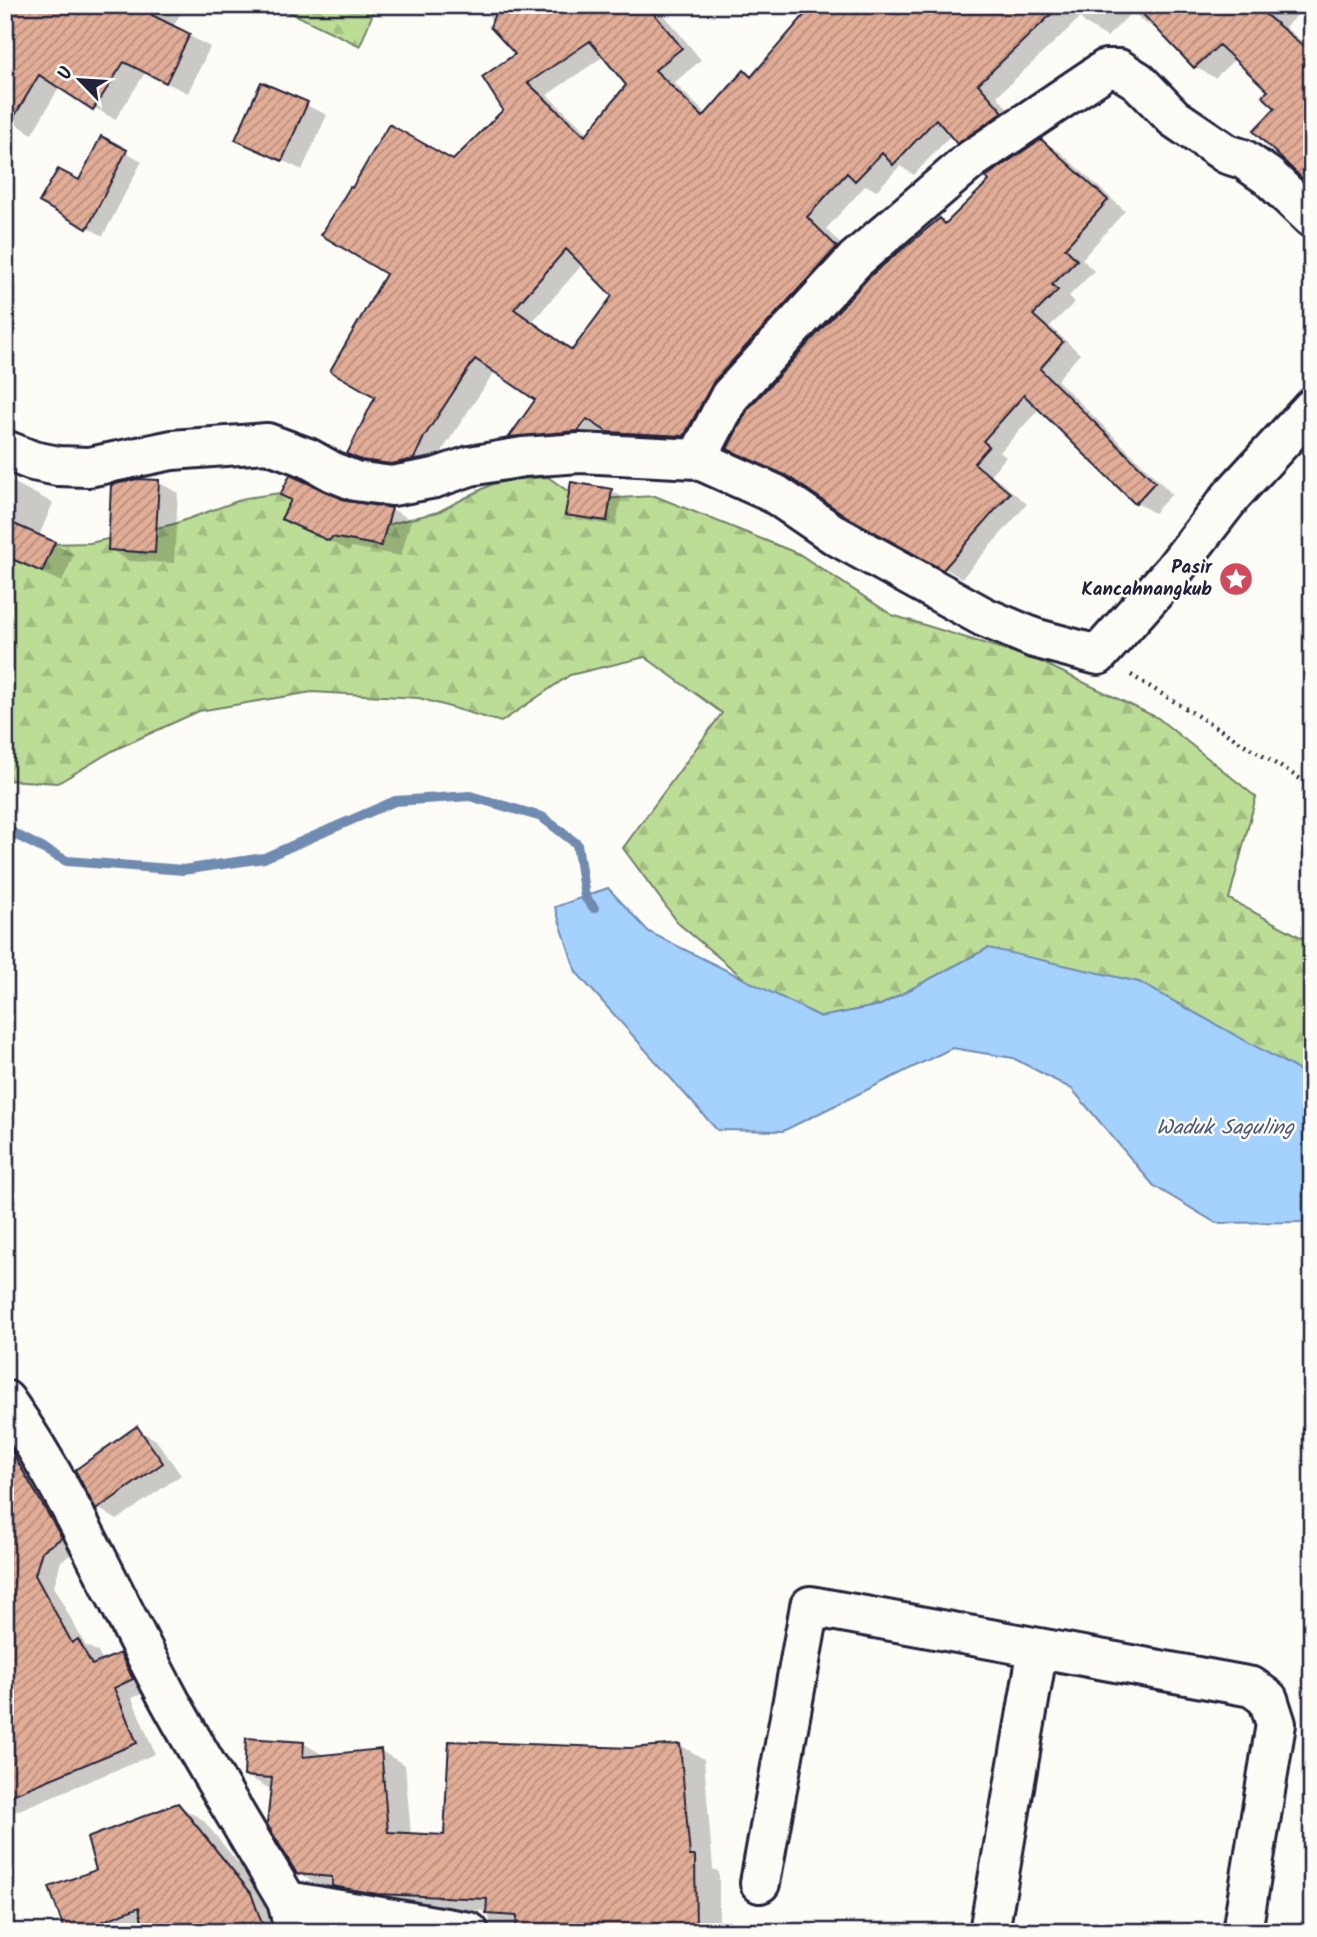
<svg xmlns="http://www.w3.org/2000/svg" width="1317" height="1937" font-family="Kalam,sans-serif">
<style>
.forest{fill:url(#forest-firs);stroke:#6f8068;stroke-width:2}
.water{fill:#a4d1fe;stroke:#708bb0;stroke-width:2}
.shadow{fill:#0003;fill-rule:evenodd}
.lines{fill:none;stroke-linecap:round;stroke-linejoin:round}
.stream{stroke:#708bb0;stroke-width:10}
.building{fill:url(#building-hatch);stroke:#22223b;stroke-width:2;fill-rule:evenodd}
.minor-casing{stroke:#22223b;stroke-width:44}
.path{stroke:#22223b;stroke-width:4.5;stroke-dasharray:2 5;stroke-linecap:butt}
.minor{stroke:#fdfcf7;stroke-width:38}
.labels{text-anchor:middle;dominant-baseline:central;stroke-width:5;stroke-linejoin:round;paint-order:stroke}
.poi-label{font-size:19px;font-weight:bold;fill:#22223b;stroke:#fdfcf7;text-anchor:end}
.water-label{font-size:21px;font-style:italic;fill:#495776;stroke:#fdfcf7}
</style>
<defs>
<pattern id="forest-firs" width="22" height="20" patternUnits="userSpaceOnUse" patternTransform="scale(1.75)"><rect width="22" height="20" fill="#bcdd96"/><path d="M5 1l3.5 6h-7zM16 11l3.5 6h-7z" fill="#a1bd82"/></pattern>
<pattern id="building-hatch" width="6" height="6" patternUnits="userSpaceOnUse" patternTransform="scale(1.75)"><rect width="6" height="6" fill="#e2ad96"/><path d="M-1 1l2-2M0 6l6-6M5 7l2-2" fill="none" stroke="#b78c7c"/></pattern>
</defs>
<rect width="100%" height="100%" fill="#fdfcf7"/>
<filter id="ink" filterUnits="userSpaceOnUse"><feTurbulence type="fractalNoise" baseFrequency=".0143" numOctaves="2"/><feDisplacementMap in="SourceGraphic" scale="14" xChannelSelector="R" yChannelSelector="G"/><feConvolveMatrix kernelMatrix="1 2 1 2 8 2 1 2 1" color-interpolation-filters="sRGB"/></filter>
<g filter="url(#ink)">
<!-- forest -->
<path class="forest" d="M 287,5 L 376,5 L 360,46 L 285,10 Z
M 548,477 L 580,500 L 655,496 L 799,554 L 892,615 L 1035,659 L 1158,718 L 1256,797 L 1229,899 L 1312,943 L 1312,1074 L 1302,1072 L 988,948 L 881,1005 L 821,1017 L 748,982 L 679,924 L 623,848 L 722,713 L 645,657 L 570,675 L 501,722 L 419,698 L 312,692 L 199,711 L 114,750 L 58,783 L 5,780 L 5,545 L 90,543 L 174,524 L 246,498 L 287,492 L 386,525 L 438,512 L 500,480 Z"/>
<!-- water -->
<path class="water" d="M 608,888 L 649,932 L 821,1017 L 881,1005 L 988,948 L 1139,982 L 1302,1072 L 1312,1074 L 1312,1222 L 1216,1223 L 1154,1186 L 1072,1089 L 1013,1058 L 952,1048 L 783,1131 L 717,1130 L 576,972 L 555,907 Z"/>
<!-- shadow -->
<path class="shadow" d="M 5,5 L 185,5 L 173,27 L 210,47 L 188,93 L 145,73 L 115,120 L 60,86 L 32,134 L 5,117 Z
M 485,5 L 656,5 L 701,60 L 674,83 L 707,115 L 744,72 L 753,77 L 804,18 L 788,5 L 1308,5 L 1285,27 L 1312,50 L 1312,185 L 1270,91 L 1237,57 L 1215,78 L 1195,67 L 1163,33 L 1142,21 L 1133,11 L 1107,37 L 1087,25 L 1080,18 L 997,96 L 1021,124 L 978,154 L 958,142 L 951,135 L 914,175 L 900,166 L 876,191 L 866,185 L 826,229 L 856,260 L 704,447 L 628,443 L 607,431 L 598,442 L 530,448 L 511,437 L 538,400 L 495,371 L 444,448 L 434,470 L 369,465 L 349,453 L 377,396 L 453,162 L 505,110 L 518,54 L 494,29 ZM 604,56 L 628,85 L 589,134 L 547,95 ZM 583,264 L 614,295 L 574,351 L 532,322 Z
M 262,84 L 327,115 L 302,170 L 238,139 Z
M 102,139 L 142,161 L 103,236 L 42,202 L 79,183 Z
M 1041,141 L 1060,152 L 1125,211 L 1082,259 L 1094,271 L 1069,296 L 1075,302 L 1050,326 L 1080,354 L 1057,380 L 1172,494 L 1154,513 L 1136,502 L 1040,408 L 1000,452 L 1006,457 L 991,474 L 1027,504 L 962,578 L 867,526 L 798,481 L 729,448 L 940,220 L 948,224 Z
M 5,478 L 53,503 L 39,536 L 74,554 L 62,582 L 5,557 Z
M 158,482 L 178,493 L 174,563 L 129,561 L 110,549 Z
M 612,491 L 621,496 L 616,526 L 576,519 L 567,514 Z
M 347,503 L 392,509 L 411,520 L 401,556 L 352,547 L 349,551 L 284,518 Z
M 137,1429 L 156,1440 L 181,1475 L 117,1520 L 98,1508 Z
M 5,1439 L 18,1456 L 31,1463 L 80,1549 L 61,1561 L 54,1587 L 85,1645 L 98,1652 L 103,1663 L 120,1655 L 139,1666 L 152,1690 L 132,1698 L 155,1754 L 7,1815 Z
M 303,1743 L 325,1756 L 381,1751 L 405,1765 L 411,1835 L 446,1836 L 630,1750 L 680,1745 L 704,1759 L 713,1869 L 719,1872 L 719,1932 L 492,1932 L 488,1911 L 403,1907 L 358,1900 L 339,1889 L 323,1888 L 298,1873 L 272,1790 L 245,1775 Z
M 178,1805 L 203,1820 L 238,1863 L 266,1879 L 267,1887 L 249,1877 L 275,1909 L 284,1932 L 145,1932 L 145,1929 L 136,1932 L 67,1932 L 98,1871 Z
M 5,1857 L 14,1873 L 5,1877 Z
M 5,1893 L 18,1932 L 5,1932 Z"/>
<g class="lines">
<!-- stream -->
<path class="stream" d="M 5,829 L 67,861 L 183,870 L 264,858 L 395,801 L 470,796 L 542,817 L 577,844 L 585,897 L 594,908"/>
</g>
<!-- building -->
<path class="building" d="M 5,5 L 157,5 L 152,15 L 190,34 L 166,83 L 124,62 L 93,110 L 39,75 L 5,132 Z
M 498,5 L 647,5 L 682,48 L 655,70 L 703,117 L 744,70 L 751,77 L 813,5 L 1061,5 L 978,84 L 1003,112 L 957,144 L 936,119 L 893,165 L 882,153 L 855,181 L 847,173 L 807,217 L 837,247 L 714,381 L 684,436 L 607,432 L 587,419 L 578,431 L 509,437 L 535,400 L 475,359 L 424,437 L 414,459 L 391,464 L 361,460 L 347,454 L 375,397 L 330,371 L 386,274 L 321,235 L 350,187 L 352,188 L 389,124 L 453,160 L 503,110 L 482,77 L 515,54 L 490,27 ZM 590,41 L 626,85 L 585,136 L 528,83 ZM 566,249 L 612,296 L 572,350 L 514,309 Z
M 1134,5 L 1254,5 L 1312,53 L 1312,188 L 1253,131 L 1275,108 L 1262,96 L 1268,91 L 1219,45 L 1194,68 Z
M 261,82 L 308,102 L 282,161 L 235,140 Z
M 101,136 L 127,150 L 87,229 L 39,202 L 58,169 L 79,180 Z
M 1041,139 L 1108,200 L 1065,248 L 1077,260 L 1052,285 L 1058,290 L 1033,315 L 1063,342 L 1040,369 L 1155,482 L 1135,504 L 1024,395 L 983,441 L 989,446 L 974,463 L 1010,493 L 943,570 L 846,516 L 787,476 L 727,449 L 748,409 L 870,276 L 940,218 L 945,224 L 989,181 L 985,177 Z
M 290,475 L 347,501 L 392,508 L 381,546 L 332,537 L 329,541 L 281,519 L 291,500 L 280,495 Z
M 137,479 L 159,480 L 155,553 L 108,550 L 111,485 Z
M 571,482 L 612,489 L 607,521 L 565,515 Z
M 5,520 L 55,542 L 42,572 L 5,556 Z
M 137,1426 L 163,1463 L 96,1510 L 75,1470 Z
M 5,1440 L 62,1538 L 42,1551 L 35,1575 L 72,1643 L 78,1639 L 92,1665 L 120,1653 L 133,1679 L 114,1688 L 137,1743 L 5,1798 Z
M 246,1738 L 304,1742 L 303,1757 L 381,1749 L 388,1832 L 444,1835 L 449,1741 L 630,1748 L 680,1744 L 690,1856 L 695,1856 L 696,1932 L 569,1932 L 516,1928 L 517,1916 L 486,1914 L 487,1899 L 377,1894 L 332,1886 L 332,1877 L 297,1874 L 267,1824 L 272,1778 L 244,1776 Z
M 178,1803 L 251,1893 L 265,1932 L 144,1932 L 139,1907 L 76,1932 L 65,1932 L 49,1887 L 96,1870 L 87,1838 Z"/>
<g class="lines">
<!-- minor casing -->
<g class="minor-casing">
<path id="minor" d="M 5,450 L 33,461 L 58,466 L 89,467 L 172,450 L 267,443 L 308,458 L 333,472 L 355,481 L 392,486 L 435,478 L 470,466 L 523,457 L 580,453 L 697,459 L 775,494 L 835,535 L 984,617 L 1034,638 L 1098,655 L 1173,571 L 1232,495 L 1312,408
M 697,459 L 730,396 L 855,260 L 971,160 L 1106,69 L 1119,69 L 1138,81 L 1174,118 L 1227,154 L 1243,159 L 1269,177 L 1312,218
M 5,1400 C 72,1495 116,1602 171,1703 C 208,1770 248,1835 287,1901 L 295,1932
M 760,1883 L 810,1606 L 1252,1687 L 1268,1699 L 1276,1724 L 1242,1932
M 287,1901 L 469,1932
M 989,1932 L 1038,1648"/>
</g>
<!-- path -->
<path class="path" d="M 1131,675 L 1312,786"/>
<!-- minor -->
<use href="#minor" class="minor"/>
</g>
</g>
<!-- icons -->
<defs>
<g id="sight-disc" transform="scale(1.75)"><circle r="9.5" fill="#d1495b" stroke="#fdfcf7"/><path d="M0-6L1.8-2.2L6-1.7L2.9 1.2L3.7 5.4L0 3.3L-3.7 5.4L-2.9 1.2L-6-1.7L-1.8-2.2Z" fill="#fff"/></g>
</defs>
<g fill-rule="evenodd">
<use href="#sight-disc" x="1236" y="579"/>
</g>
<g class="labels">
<!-- poi labels -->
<g class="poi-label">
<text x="1212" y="568">Pasir<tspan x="1212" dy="22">Kancahnangkub</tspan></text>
</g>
<!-- water labels -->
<g class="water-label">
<text x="1225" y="1128">Waduk Saguling</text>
</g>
</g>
<!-- margin -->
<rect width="1317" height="1937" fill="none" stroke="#fdfcf7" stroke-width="28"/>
<rect x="14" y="14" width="1289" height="1909" fill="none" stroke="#22223b" stroke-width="2.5" filter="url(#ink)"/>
<!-- north arrow -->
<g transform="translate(80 80) rotate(295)" stroke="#fdfcf7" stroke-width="5" paint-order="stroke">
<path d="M0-5L12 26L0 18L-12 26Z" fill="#22223b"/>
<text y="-10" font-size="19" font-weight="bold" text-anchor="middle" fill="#22223b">U</text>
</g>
</svg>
